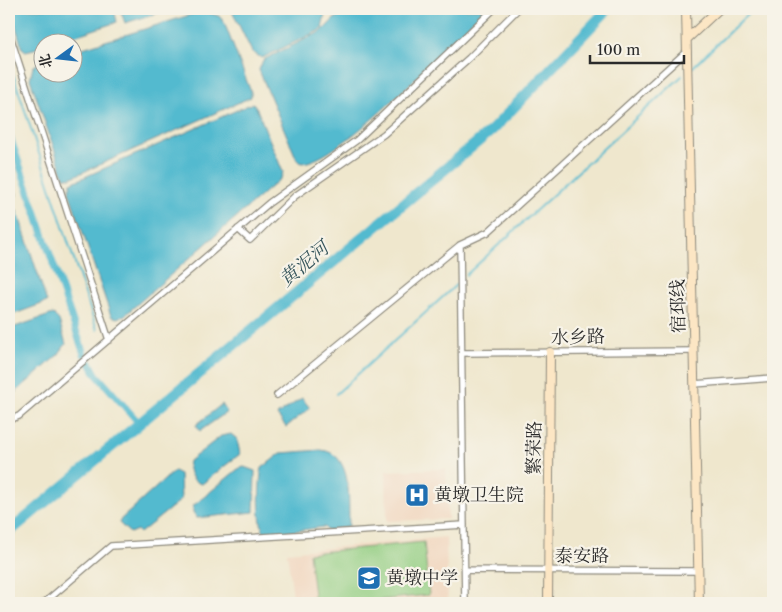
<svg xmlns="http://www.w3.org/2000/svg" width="782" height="612" font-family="'Libre Caslon Text','Noto Serif SC',serif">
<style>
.built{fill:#f1d5bd}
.green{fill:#92cd81;stroke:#5e7c56}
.water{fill:#52bacf;stroke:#3e727d}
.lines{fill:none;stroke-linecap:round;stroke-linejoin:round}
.stream{stroke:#52bacf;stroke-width:2}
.canal{stroke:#52bacf;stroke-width:7}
.river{stroke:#52bacf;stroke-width:11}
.street-casing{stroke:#8d897c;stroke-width:8}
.secondary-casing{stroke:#8d897c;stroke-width:10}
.street{stroke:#fff;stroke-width:5.5}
.secondary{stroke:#fce6c4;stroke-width:8}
.labels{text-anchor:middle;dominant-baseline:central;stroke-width:4.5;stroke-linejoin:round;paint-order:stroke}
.street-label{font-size:18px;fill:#2b2b2b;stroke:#f7f3e8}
.poi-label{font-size:18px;fill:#2b2b2b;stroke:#f7f3e8;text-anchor:start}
.water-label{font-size:19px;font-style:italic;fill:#37565c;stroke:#f7f3e8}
</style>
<rect width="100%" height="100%" fill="#f7f3e8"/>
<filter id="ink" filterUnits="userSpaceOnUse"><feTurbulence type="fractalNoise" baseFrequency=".02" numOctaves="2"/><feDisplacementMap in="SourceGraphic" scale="10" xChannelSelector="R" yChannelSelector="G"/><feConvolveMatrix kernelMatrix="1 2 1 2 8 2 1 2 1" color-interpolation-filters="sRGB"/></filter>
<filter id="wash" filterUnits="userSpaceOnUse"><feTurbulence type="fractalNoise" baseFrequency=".0096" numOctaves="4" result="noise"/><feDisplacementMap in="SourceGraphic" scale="20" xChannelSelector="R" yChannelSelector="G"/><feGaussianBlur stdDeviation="1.12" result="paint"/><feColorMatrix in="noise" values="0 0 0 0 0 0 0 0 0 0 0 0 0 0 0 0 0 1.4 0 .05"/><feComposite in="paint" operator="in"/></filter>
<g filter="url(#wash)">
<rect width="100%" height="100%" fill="#efe7cd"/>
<!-- built -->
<path class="built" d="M 446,469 L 448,519 L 387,521 L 386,471 Z
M 446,537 L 448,603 L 294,603 L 287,552 Z"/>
<!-- green -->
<path class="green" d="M 424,542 L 429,595 L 350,603 L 315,603 L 309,553 Z"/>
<!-- water -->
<path class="water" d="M 11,9 L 114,9 L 117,22 L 56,42 L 42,42 L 42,47 L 26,51 L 22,48 Z
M 120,9 L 160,9 L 161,12 L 125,23 Z
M 231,9 L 326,9 L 322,29 L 262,58 L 252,52 Z
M 350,9 L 485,9 C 450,42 344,160 302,163 L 297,160 L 259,70 L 263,60 L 322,31 L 334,19 Z
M 203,11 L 219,16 L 224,22 L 251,92 L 251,97 L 70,178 L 64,177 L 30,79 L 33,67 L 42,60 L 42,72 L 72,72 L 73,51 Z
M 253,103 L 256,107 L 283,172 L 281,178 L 125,315 L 117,318 L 111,316 L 69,192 L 71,183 Z
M 9,171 L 17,195 L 9,198 Z
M 9,208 L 17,210 L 47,302 L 9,316 Z
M 53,314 L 59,320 L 66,344 L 58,355 L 9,398 L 9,329 Z
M 302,398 L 310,408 L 286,427 L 277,415 Z
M 222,404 L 227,412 L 200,431 L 196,425 Z
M 231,434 L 237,439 L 240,454 L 202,484 C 192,482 187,471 189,461 L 221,436 Z
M 321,450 C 354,453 348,503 349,526 L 328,531 L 324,527 L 265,535 C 257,522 259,482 262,468 L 281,453 Z
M 244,467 L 255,471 L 254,512 L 197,518 L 193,512 L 193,506 L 238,469 Z
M 174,471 L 180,474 L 181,500 L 140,533 L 137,530 L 130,533 L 120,524 L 119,521 Z"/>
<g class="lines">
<!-- stream -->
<path class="stream" d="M 9,62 L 97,330
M 693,67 L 753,9
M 466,275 L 682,76
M 336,394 L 456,285"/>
<!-- canal -->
<path class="canal" d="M 9,134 L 84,354
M 90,363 L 96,374 L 139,423"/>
<!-- river -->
<path class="river" d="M 9,532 L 492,130 L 608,9"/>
</g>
</g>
<g filter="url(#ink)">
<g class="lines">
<!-- street casing -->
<g class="street-casing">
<path id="street" d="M 9,33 L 109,340
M 238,229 L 250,240 L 295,196 L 384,134 L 469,58 L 518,9
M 460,245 L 465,603
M 462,353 L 694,351
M 694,384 L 773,378
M 277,395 L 460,245 L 488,232 L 687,51
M 9,420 L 19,416 L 269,203 L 357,140 L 494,9
M 465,570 L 699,571
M 44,603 L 111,546 L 464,525"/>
</g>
<!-- secondary casing -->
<g class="secondary-casing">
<path id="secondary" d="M 686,9 L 699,603
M 687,39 L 719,9
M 548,603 L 550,352"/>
</g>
<!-- street -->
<use href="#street" class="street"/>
<!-- secondary -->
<use href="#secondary" class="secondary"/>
</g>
</g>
<!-- icons -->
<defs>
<g id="hospital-square" transform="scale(1.25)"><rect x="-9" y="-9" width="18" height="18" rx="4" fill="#1f6fb2" stroke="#f7f3e8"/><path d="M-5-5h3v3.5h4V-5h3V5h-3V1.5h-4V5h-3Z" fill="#fff"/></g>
<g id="school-square" transform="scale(1.25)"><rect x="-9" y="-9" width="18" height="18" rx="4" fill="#1f6fb2" stroke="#f7f3e8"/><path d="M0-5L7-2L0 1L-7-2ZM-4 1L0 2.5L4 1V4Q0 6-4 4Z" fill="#fff"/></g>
</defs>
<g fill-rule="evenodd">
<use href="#hospital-square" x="417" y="495"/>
<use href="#school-square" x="369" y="578"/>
</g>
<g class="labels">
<!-- street labels -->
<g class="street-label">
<text transform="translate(678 306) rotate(-91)">宿邳线</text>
<text transform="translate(578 337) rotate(-1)">水乡路</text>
<text transform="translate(534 448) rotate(-89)">繁荣路</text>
<text x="582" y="556">泰安路</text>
</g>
<!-- poi labels -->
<g class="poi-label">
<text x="434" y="495">黄墩卫生院</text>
<text x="386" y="578">黄墩中学</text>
</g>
<!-- water labels -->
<g class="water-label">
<text transform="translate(304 264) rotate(-40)">黄泥河</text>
</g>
</g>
<!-- margin -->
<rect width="782" height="612" fill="none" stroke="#f7f3e8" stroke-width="30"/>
<!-- north arrow -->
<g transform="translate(58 58) rotate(255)"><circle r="24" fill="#f7f3e8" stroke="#a5a39c"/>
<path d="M0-4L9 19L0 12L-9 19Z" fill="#1f6fb2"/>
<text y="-8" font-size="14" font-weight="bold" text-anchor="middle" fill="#2b2b2b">北</text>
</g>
<!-- scale -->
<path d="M590 55v8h94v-8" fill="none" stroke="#2b2b2b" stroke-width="2.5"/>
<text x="597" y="55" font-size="15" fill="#2b2b2b" stroke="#f7f3e8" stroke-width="4" paint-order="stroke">100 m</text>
</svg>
